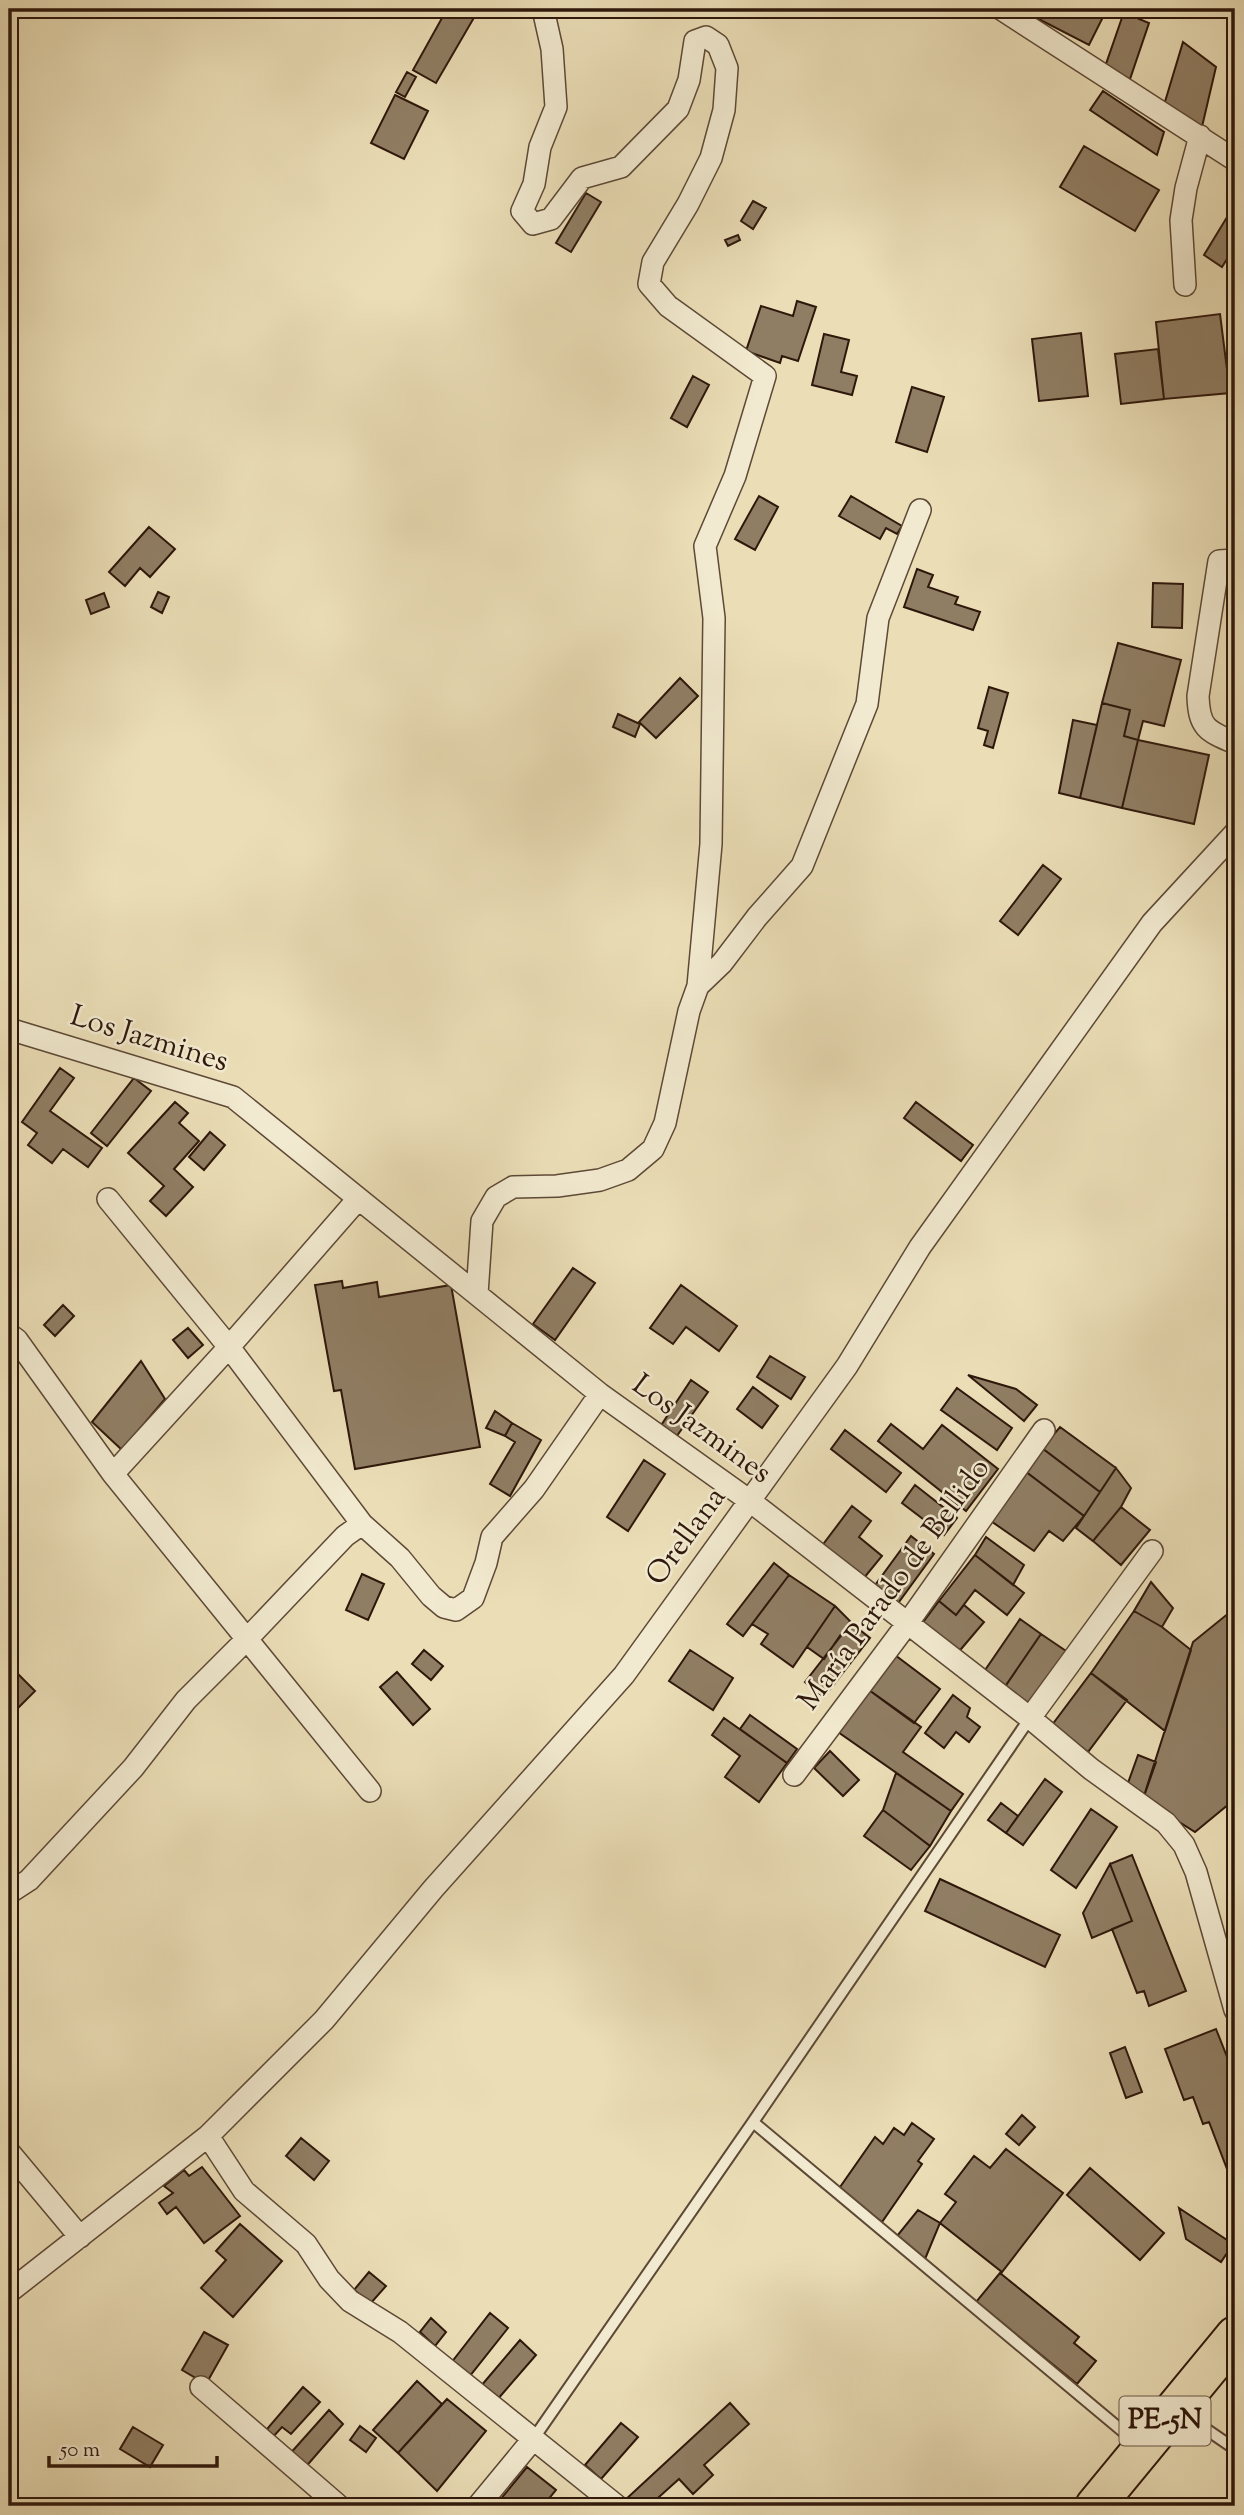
<svg xmlns="http://www.w3.org/2000/svg" width="1244" height="2515" font-family="'Sorts Mill Goudy',serif">
<style>
.building{fill:#907e64;stroke:#2e170b;stroke-width:2}
.lines{fill:none;stroke-linecap:round;stroke-linejoin:round}
.lane-casing{stroke:#5d4936;stroke-width:14}
.street-casing{stroke:#5d4936;stroke-width:24}
.highway-casing{stroke:#2e170b;stroke-width:42}
.lane{stroke:#f2ead0;stroke-width:10}
.street{stroke:#f2ead0;stroke-width:21}
.highway{stroke:#ebdeb7;stroke-width:38}
.labels{text-anchor:middle;dominant-baseline:central;stroke-width:5;stroke-linejoin:round;paint-order:stroke}
.shield{fill:#f2ead0;stroke:#695646;stroke-width:2}
.shield-label{font-size:28px;font-weight:bold;fill:#2e170b}
.street-label{font-size:30px;fill:#2e170b;stroke:#f2ead0}
</style>
<rect width="100%" height="100%" fill="#ebdeb7"/>
<filter id="stains"><feTurbulence type="fractalNoise" baseFrequency=".00286" numOctaves="4"/><feColorMatrix values="0 0 0 0 .2 0 0 0 0 .09 0 0 0 0 .02 0 0 0 .5 -.17"/></filter>
<radialGradient id="worn" r=".72"><stop offset=".6" stop-color="#630" stop-opacity="0"/><stop offset="1" stop-color="#630" stop-opacity=".3"/></radialGradient>
<!-- building -->
<path class="building" d="M 447,9 L 479,9 L 436,83 L 413,70 Z
M 1024,9 L 1107,9 L 1089,45 L 1023,11 Z
M 1125,9 L 1142,11 L 1139,19 L 1149,23 L 1129,82 L 1106,64 Z
M 1183,42 L 1216,67 L 1201,131 L 1164,105 Z
M 407,72 L 416,77 L 405,97 L 396,92 Z
M 1103,91 L 1164,132 L 1157,155 L 1090,110 Z
M 395,95 L 428,111 L 404,159 L 371,143 Z
M 1084,146 L 1159,190 L 1135,231 L 1060,187 Z
M 586,193 L 601,202 L 571,252 L 556,243 Z
M 753,201 L 766,208 L 753,229 L 741,221 Z
M 1235,204 L 1235,246 L 1222,267 L 1204,255 Z
M 738,235 L 740,240 L 728,246 L 725,240 Z
M 797,301 L 816,307 L 798,361 L 782,356 L 780,363 L 746,351 L 761,306 L 793,316 Z
M 1220,314 L 1230,393 L 1164,399 L 1156,322 Z
M 1081,333 L 1088,396 L 1039,401 L 1032,339 Z
M 824,334 L 849,340 L 841,372 L 857,376 L 852,395 L 812,385 Z
M 1158,349 L 1164,399 L 1121,404 L 1115,354 Z
M 693,376 L 709,385 L 687,427 L 671,418 Z
M 912,387 L 944,397 L 927,452 L 896,442 Z
M 759,496 L 778,507 L 755,550 L 735,539 Z
M 851,496 L 902,526 L 897,534 L 886,528 L 880,539 L 839,516 Z
M 149,527 L 175,549 L 150,577 L 140,568 L 125,586 L 109,572 Z
M 917,569 L 933,575 L 928,587 L 958,597 L 955,604 L 980,612 L 973,630 L 904,607 Z
M 1153,583 L 1183,584 L 1182,628 L 1152,627 Z
M 158,592 L 169,597 L 162,613 L 151,607 Z
M 104,593 L 109,607 L 91,614 L 86,600 Z
M 1118,643 L 1181,660 L 1164,726 L 1143,721 L 1138,740 L 1124,736 L 1130,710 L 1102,703 Z
M 680,678 L 698,696 L 656,738 L 639,722 Z
M 989,687 L 1008,693 L 993,748 L 984,745 L 988,731 L 978,728 Z
M 1102,703 L 1130,710 L 1124,736 L 1138,740 L 1122,808 L 1080,798 Z
M 618,714 L 640,724 L 635,737 L 613,727 Z
M 1073,720 L 1097,725 L 1080,798 L 1059,793 Z
M 1138,740 L 1209,755 L 1194,824 L 1122,808 Z
M 1043,865 L 1061,879 L 1018,935 L 1000,921 Z
M 60,1068 L 74,1078 L 50,1111 L 102,1148 L 88,1167 L 63,1149 L 52,1163 L 28,1145 L 37,1133 L 22,1122 Z
M 134,1078 L 151,1091 L 107,1146 L 91,1133 Z
M 175,1102 L 188,1113 L 179,1123 L 199,1141 L 174,1169 L 193,1187 L 166,1216 L 150,1201 L 164,1186 L 128,1153 Z
M 916,1102 L 973,1145 L 961,1161 L 904,1118 Z
M 210,1132 L 225,1145 L 204,1170 L 189,1157 Z
M 573,1268 L 595,1283 L 555,1340 L 533,1324 Z
M 342,1281 L 343,1288 L 377,1282 L 379,1297 L 451,1285 L 480,1447 L 355,1469 L 341,1390 L 334,1391 L 315,1285 Z
M 681,1285 L 737,1326 L 719,1351 L 686,1327 L 673,1344 L 650,1328 Z
M 63,1305 L 74,1316 L 55,1336 L 44,1325 Z
M 188,1328 L 203,1345 L 188,1358 L 173,1340 Z
M 770,1356 L 805,1377 L 791,1399 L 757,1377 Z
M 141,1361 L 165,1399 L 122,1450 L 92,1422 Z
M 968,1375 L 1016,1389 L 1037,1405 L 1024,1421 Z
M 691,1380 L 708,1392 L 674,1440 L 658,1430 Z
M 753,1387 L 778,1406 L 762,1428 L 737,1409 Z
M 957,1388 L 1012,1428 L 997,1450 L 941,1410 Z
M 495,1411 L 512,1423 L 505,1436 L 486,1428 Z
M 512,1423 L 541,1440 L 510,1496 L 490,1484 L 515,1442 L 505,1436 Z
M 891,1424 L 923,1449 L 942,1425 L 998,1469 L 966,1511 L 878,1441 Z
M 1060,1427 L 1116,1468 L 1100,1492 L 1042,1448 Z
M 845,1430 L 901,1473 L 886,1492 L 831,1449 Z
M 1042,1448 L 1100,1492 L 1084,1516 L 1025,1471 Z
M 644,1460 L 665,1474 L 628,1531 L 607,1517 Z
M 1116,1468 L 1131,1488 L 1121,1507 L 1093,1541 L 1076,1528 Z
M 1025,1471 L 1084,1516 L 1063,1541 L 1049,1531 L 1034,1551 L 988,1519 Z
M 915,1485 L 957,1518 L 944,1535 L 902,1503 Z
M 852,1506 L 871,1521 L 859,1537 L 882,1556 L 859,1584 L 818,1551 Z
M 1121,1507 L 1150,1530 L 1121,1565 L 1093,1541 Z
M 911,1536 L 934,1554 L 896,1606 L 873,1588 Z
M 986,1537 L 1024,1565 L 1013,1585 L 975,1555 Z
M 975,1555 L 1024,1593 L 1007,1615 L 975,1590 L 956,1615 L 939,1601 Z
M 774,1563 L 789,1575 L 743,1636 L 727,1624 Z
M 362,1574 L 384,1584 L 368,1620 L 346,1610 Z
M 789,1575 L 835,1606 L 793,1667 L 761,1644 L 768,1634 L 752,1624 Z
M 1151,1582 L 1173,1608 L 1162,1627 L 1134,1611 Z
M 939,1601 L 956,1615 L 964,1605 L 984,1622 L 956,1655 L 921,1625 Z
M 835,1606 L 850,1621 L 824,1659 L 807,1647 Z
M 1235,1608 L 1235,1799 L 1195,1832 L 1143,1799 L 1193,1642 Z
M 1134,1611 L 1162,1627 L 1191,1650 L 1165,1731 L 1091,1673 Z
M 1020,1619 L 1041,1634 L 1002,1691 L 981,1676 Z
M 851,1623 L 870,1638 L 824,1697 L 805,1682 Z
M 1041,1634 L 1069,1653 L 1027,1709 L 1002,1691 Z
M 424,1650 L 443,1666 L 431,1680 L 412,1664 Z
M 690,1650 L 733,1678 L 713,1710 L 669,1681 Z
M 895,1655 L 940,1689 L 914,1723 L 869,1690 Z
M 397,1672 L 430,1709 L 413,1725 L 380,1687 Z
M 17,1673 L 35,1691 L 9,1717 L 9,1682 Z
M 1091,1673 L 1127,1700 L 1088,1752 L 1052,1725 Z
M 869,1690 L 921,1727 L 903,1752 L 963,1794 L 951,1811 L 838,1732 Z
M 953,1695 L 970,1708 L 967,1717 L 980,1727 L 969,1742 L 956,1732 L 944,1748 L 925,1733 Z
M 750,1715 L 797,1749 L 787,1763 L 740,1729 Z
M 724,1718 L 787,1763 L 759,1802 L 725,1777 L 740,1756 L 712,1735 Z
M 830,1751 L 859,1780 L 843,1796 L 814,1768 Z
M 1138,1755 L 1156,1762 L 1143,1799 L 1128,1783 Z
M 896,1773 L 951,1811 L 930,1846 L 883,1810 Z
M 1045,1779 L 1062,1792 L 1023,1845 L 1006,1833 Z
M 1001,1803 L 1018,1816 L 1006,1833 L 988,1820 Z
M 1091,1809 L 1117,1827 L 1076,1888 L 1051,1870 Z
M 883,1810 L 930,1846 L 911,1870 L 864,1836 Z
M 1132,1855 L 1186,1991 L 1149,2006 L 1144,1991 L 1137,1993 L 1112,1929 L 1132,1921 L 1110,1864 Z
M 1110,1864 L 1132,1921 L 1092,1938 L 1083,1913 Z
M 940,1879 L 1060,1935 L 1045,1967 L 925,1911 Z
M 1216,2029 L 1235,2077 L 1235,2190 L 1209,2122 L 1203,2124 L 1193,2097 L 1184,2100 L 1165,2049 Z
M 1125,2047 L 1142,2092 L 1126,2098 L 1110,2053 Z
M 1022,2115 L 1035,2127 L 1019,2145 L 1006,2134 Z
M 912,2123 L 934,2139 L 918,2161 L 922,2164 L 882,2222 L 838,2190 L 875,2137 L 883,2144 L 894,2128 L 904,2135 Z
M 301,2138 L 329,2161 L 314,2180 L 286,2156 Z
M 1006,2149 L 1063,2193 L 1002,2272 L 940,2223 L 956,2202 L 945,2194 L 974,2156 L 990,2168 Z
M 202,2167 L 240,2216 L 204,2243 L 176,2207 L 167,2214 L 159,2203 L 173,2193 L 164,2186 L 184,2170 L 189,2176 Z
M 1090,2168 L 1164,2233 L 1140,2260 L 1067,2195 Z
M 1179,2208 L 1233,2244 L 1221,2262 L 1186,2239 Z
M 918,2210 L 940,2223 L 925,2259 L 897,2236 Z
M 240,2224 L 282,2261 L 233,2317 L 201,2288 L 226,2260 L 216,2251 Z
M 369,2272 L 386,2286 L 371,2303 L 354,2290 Z
M 1000,2273 L 1079,2337 L 1074,2343 L 1096,2361 L 1077,2384 L 976,2302 Z
M 490,2313 L 508,2328 L 469,2377 L 451,2363 Z
M 431,2318 L 446,2332 L 435,2346 L 420,2332 Z
M 204,2332 L 228,2345 L 206,2384 L 182,2370 Z
M 520,2340 L 536,2355 L 497,2400 L 481,2386 Z
M 417,2381 L 442,2404 L 398,2453 L 373,2430 Z
M 303,2387 L 320,2402 L 291,2434 L 282,2427 L 272,2438 L 267,2429 Z
M 447,2399 L 486,2431 L 437,2491 L 398,2453 Z
M 730,2403 L 749,2424 L 704,2465 L 713,2475 L 693,2494 L 679,2479 L 649,2506 L 629,2506 L 624,2501 Z
M 329,2410 L 343,2424 L 303,2470 L 288,2456 Z
M 9,2416 L 17,2426 L 9,2433 Z
M 621,2423 L 638,2437 L 601,2479 L 585,2465 Z
M 360,2426 L 376,2438 L 366,2452 L 350,2440 Z
M 133,2427 L 163,2445 L 150,2467 L 120,2449 Z
M 527,2467 L 556,2490 L 543,2506 L 495,2506 Z"/>
<g class="lines">
<!-- lane casing -->
<g class="lane-casing">
<path id="lane" d="M 753,2122 L 1030,1718
M 1181,2412 L 1235,2449
M 534,2438 L 753,2122 L 1138,2444"/>
</g>
<!-- street casing -->
<g class="street-casing">
<path id="street" d="M 1001,9 L 1235,160
M 1185,285 L 1181,220 L 1186,188 L 1200,136
M 1235,560 L 1219,561 L 1198,696 C 1199,728 1207,731 1235,743
M 698,986 L 722,963 L 757,917 L 802,866 L 867,704 L 878,618 L 920,510
M 9,1029 L 233,1097 L 600,1394 L 750,1501 L 1030,1718 L 1091,1769 L 1166,1823 L 1184,1845 L 1196,1872 L 1235,2010
M 108,1199 L 229,1347 L 362,1524 L 400,1558 L 431,1596 L 444,1607 L 456,1610 L 473,1598 L 486,1563 L 492,1537 L 534,1489 L 600,1394
M 477,1294 L 482,1221 L 496,1197 L 513,1187 L 557,1186 L 600,1180 L 628,1170 L 653,1149 L 665,1123 L 689,1011 L 698,986 L 711,844 L 714,618 L 705,546 L 735,476 L 765,376 L 668,306 L 649,284 L 653,262 L 688,204 L 711,158 L 724,110 L 727,68 L 718,45 L 706,37 L 695,41 L 689,80 L 678,109 L 621,167 L 582,178 L 551,219 L 533,224 L 522,211 L 534,184 L 540,147 L 556,107 L 552,49 L 543,9
M 9,1334 L 17,1340 L 113,1474 L 370,1791
M 113,1474 L 229,1347 L 358,1199
M 1030,1718 L 1152,1551
M 794,1775 L 907,1624 L 1044,1430
M 9,1893 L 29,1880 L 133,1768 L 186,1700 L 247,1639 L 345,1536 L 362,1524
M 208,2136 L 244,2191 L 306,2244 L 329,2279 L 350,2301 L 400,2332 L 617,2506
M 9,2152 L 80,2237
M 9,2292 L 208,2136 L 324,2020 L 433,1889 L 624,1675 L 847,1366 L 920,1247 L 1152,923 L 1235,833
M 201,2387 L 339,2506
M 478,2506 L 534,2438"/>
</g>
<!-- highway casing -->
<g class="highway-casing">
<path id="highway" d="M 1095,2506 L 1235,2336"/>
</g>
<!-- lane -->
<use href="#lane" class="lane"/>
<!-- street -->
<use href="#street" class="street"/>
<!-- highway -->
<use href="#highway" class="highway"/>
</g>
<g class="labels">
<!-- shield labels -->
<rect class="shield" x="1119.5" y="2396.5" width="91" height="49" rx="5"/>
<g class="shield-label">
<text x="1165" y="2421">PE-5N</text>
</g>
<!-- street labels -->
<g class="street-label">
<text transform="translate(149 1040) rotate(17)">Los Jazmines</text>
<text transform="translate(701 1430) rotate(36)">Los Jazmines</text>
<text transform="translate(687 1537) rotate(-54)">Orellana</text>
<text transform="translate(895 1585) rotate(-54)">María Parado de Bellido</text>
</g>
</g>
<!-- margin -->
<rect width="1244" height="2515" fill="none" stroke="#ebdeb7" stroke-width="35"/>
<rect x="10" y="10" width="1223" height="2494" fill="none" stroke="#2e170b" stroke-width="3.5"/>
<rect x="18" y="18" width="1209" height="2480" fill="none" stroke="#2e170b" stroke-width="2"/>
<!-- scale -->
<path d="M49 2456v10h168v-10" fill="none" stroke="#2e170b" stroke-width="3.5"/>
<text x="60" y="2456" font-size="21" fill="#2e170b" stroke="#f2ead0" stroke-width="5" paint-order="stroke">50 m</text>
<rect width="100%" height="100%" filter="url(#stains)"/>
<rect width="100%" height="100%" fill="url(#worn)"/>
</svg>
